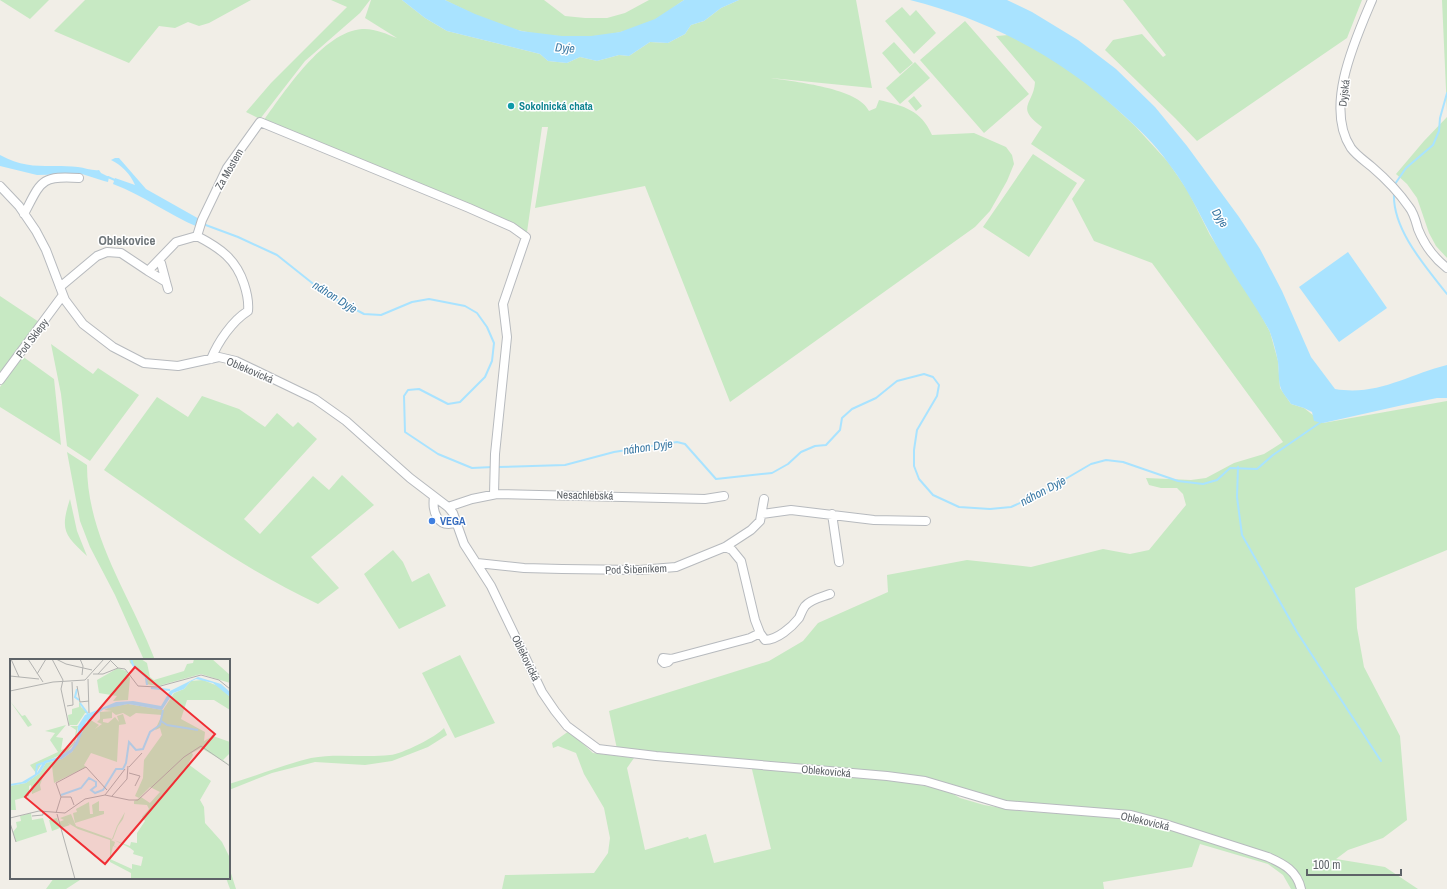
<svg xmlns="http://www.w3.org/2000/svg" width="1447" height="889" font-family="'Archivo Narrow',sans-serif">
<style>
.green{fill:#c7e9c3}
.water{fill:#a9e3ff}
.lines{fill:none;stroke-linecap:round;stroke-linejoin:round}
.stream{stroke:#a9e3ff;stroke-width:2}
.minor-casing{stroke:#b7babe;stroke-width:10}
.minor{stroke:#fff;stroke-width:8}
.culture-dot{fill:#0f9aa8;stroke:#fff;stroke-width:1.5}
.shop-dot{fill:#3f7fe0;stroke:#fff;stroke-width:1.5}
.labels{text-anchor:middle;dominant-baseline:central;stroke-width:3;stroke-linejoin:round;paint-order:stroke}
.street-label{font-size:11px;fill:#5e6368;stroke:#fff}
.culture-label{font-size:11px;font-weight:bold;fill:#0d838f;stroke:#fff;text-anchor:start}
.shop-label{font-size:11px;font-weight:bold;fill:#366cbe;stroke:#fff;text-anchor:start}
.water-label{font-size:12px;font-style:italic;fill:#3b79a4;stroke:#fff}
.quarter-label{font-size:13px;font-weight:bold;fill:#6f767a;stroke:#fff}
.inset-river{fill:none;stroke:#a9e3ff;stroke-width:2}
.inset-road{fill:none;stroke:#b2b2b0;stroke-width:1}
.view{fill:#f02d33;fill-opacity:0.15;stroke:#f02d33;stroke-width:2}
.inset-edge{fill:none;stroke:#5e6368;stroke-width:2}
</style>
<rect width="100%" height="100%" fill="#f1eee7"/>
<!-- green -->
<path class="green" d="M 0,0 L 49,0 L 30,19 Z
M 85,0 L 251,0 L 209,23 L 199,26 L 188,22 L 175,28 L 159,26 L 129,63 L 54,31 Z
M 331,0 L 370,0 L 360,13 L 305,61 L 260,119 L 246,112 L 271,83 L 347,7 Z
M 371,0 L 402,0 L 425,18 L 447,31 L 540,54 L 548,61 L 567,63 L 580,57 L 597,61 L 619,55 L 629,56 L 650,42 L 668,43 L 685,34 L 691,25 L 704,21 L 721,8 L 739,0 L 856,0 L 872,88 L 771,78 C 795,82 859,88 869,111 L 876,108 L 879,100 C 904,106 921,110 932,135 L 974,133 L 1006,147 L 1012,155 L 1014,164 L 1007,181 L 990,211 L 975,227 L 730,402 L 645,186 L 535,208 L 548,127 L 542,127 L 527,232 L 264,120 C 285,91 323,32 362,29 C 374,28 387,34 397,38 L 365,18 Z
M 445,0 L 544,0 L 565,16 L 585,18 L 607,18 L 625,13 L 649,0 L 684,0 C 675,6 666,14 656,19 C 619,40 563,40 522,31 C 495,26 469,12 445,0 Z
M 1123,0 L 1362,0 L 1347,38 L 1197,141 L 1175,118 L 1105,50 L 1113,40 L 1142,34 L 1163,57 L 1166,55 Z
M 1442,0 L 1447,0 L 1447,112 Z
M 902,7 L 910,16 L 916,10 L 936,33 L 914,54 L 885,21 Z
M 965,21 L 1029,94 L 984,133 L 920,60 Z
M 1009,35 L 1051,58 L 1095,89 L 1135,126 L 1168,162 L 1188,191 L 1210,235 L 1256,306 L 1270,332 L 1278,361 L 1280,388 L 1291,404 L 1304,408 L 1323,423 L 1447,401 L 1447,550 L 1355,588 L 1357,628 L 1364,667 L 1400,736 L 1407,820 L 1383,838 L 1348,850 L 1336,859 L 1385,867 L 1418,889 L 1304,889 L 1290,865 L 1284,860 L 1158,819 L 1019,804 L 986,798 L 941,782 L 888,779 L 946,790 L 960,798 L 984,805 L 1020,811 L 1125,818 L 1161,827 L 1267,859 L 1290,872 L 1298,889 L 1291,889 L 1283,875 L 1268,864 L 1200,844 L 1192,867 L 1103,882 L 1104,889 L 502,889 L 505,875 L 594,873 L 608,853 L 610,838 L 604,808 L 584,774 L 576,753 L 558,746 L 553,748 L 552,743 L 569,731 L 593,753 L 634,758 L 627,768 L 645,850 L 688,837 L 689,839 L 706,834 L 714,863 L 771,849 L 750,761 L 617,749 L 609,711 L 769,661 L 803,641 L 818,623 L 888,592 L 887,575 L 967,560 L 1031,567 L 1103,549 L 1130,554 L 1149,550 L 1186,505 L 1183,494 L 1177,488 L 1161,488 L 1149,485 L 1146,478 L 1191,480 L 1206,478 L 1234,463 L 1264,454 L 1283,442 L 1152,263 L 1094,241 L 1072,199 L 1085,180 L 1031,144 L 1042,127 C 1014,107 1034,104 1035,82 L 996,36 Z
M 894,42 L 913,63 L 900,74 L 882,53 Z
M 915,62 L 930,78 L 900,104 L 886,88 Z
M 914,96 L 922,106 L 916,111 L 908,101 Z
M 1447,117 L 1447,258 L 1436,246 L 1429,233 L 1417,198 L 1407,184 L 1396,174 L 1424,141 Z
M 1033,154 L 1077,183 L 1029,257 L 983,227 Z
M 0,296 L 39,322 L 0,376 Z
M 51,344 L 93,374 L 98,368 L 139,395 L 90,461 L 67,446 L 61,394 Z
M 22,356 L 54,379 L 61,445 L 0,407 L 0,387 Z
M 202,396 L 239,409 L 265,427 L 277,413 L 293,427 L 298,422 L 317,439 L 244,519 L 260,534 L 313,476 L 329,490 L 342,475 L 374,505 L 311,557 L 339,588 L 318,604 C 242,569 173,517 104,470 L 157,397 L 188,417 Z
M 67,452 L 87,465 C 87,537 130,595 155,660 L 144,660 L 115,595 L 90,547 L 80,521 Z
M 70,499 L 77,531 L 87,556 C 64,535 60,530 70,499 Z
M 393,550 L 403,562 L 412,582 L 429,573 L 446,606 L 399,629 L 364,574 Z
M 460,655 L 495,723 L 455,738 L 422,673 Z
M 444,728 L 447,735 L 428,747 L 392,761 L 365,765 L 315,762 L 272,773 L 229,790 L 229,784 C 256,776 283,765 311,758 C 336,753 364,758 390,755 C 402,754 436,737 444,728 Z
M 229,867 L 236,889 L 230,889 L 226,878 L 229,878 Z
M 54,878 L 83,878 L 66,889 L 46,889 Z"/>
<!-- water -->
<path class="water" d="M 402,0 L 445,0 L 475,14 L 521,31 L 562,36 L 591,36 L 620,32 L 655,19 L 684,0 L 739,0 L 721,8 L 704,21 L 691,25 L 685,34 L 668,43 L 650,42 L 629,56 L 619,55 L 597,61 L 580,57 L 567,63 L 548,61 L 540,54 L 447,31 L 425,18 Z
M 910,0 L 1007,0 L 1032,12 L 1078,40 L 1116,69 L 1155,107 L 1187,146 L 1239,217 L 1260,249 L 1282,291 L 1311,357 L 1335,389 C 1378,396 1407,375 1447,365 L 1447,398 L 1437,398 L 1403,405 L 1323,423 L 1314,421 L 1312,412 L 1304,408 L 1291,404 C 1288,399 1283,394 1281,389 C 1278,381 1279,370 1278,362 C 1276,352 1273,339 1269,330 C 1255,304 1237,281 1222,255 C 1204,225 1191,192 1169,164 C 1156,145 1138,128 1121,113 C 1061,58 990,20 910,0 Z
M 0,155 C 29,171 49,164 78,167 C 85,168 93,171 99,170 L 101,173 L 109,177 L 108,182 L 104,181 L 82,174 L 37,175 L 0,166 Z
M 115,158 L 119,158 L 146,189 L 201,220 L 198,227 C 169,215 143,195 113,184 L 115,178 L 135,185 C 130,173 121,165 111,160 Z
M 1348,252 L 1387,308 L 1339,342 L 1299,287 Z"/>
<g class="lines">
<!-- stream -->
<path class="stream" d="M 108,177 L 117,181
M 1395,184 L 1406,168 L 1433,145 L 1439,131 L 1440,118 L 1447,93
M 1394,193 C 1392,229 1425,266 1447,294
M 203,224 L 238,237 L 277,255 L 326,294 L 364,314 L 381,315 L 412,302 L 429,299 L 465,306 L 477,313 L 487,327 L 494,343 L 492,361 L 485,377 L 460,402 L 448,404 L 419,389 L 408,390 L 404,396 L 405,432 L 438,454 L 472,468 L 493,467
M 498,467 L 565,465 L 614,452 L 677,442 L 685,444 L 716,479 L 772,473 L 788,464 L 801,452 L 815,446 L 826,445 L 840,430 L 842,418 L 852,409 L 876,398 L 897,381 L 924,374 L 933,377 L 939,385 L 937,396 L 917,430 L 914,450 L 914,466 L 919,479 L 933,495 L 959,507 L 990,509 L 1011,507 L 1038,495 L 1091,464 L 1106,460 L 1123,462 L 1178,481 L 1203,484 L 1217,480 L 1230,468 L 1257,469 L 1273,455 L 1321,422
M 1238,467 L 1237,497 L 1242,535 L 1297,632 L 1381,761"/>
<!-- minor casing -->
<g class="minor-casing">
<path id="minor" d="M 1372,0 C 1355,40 1324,107 1351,148 C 1356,155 1365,161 1372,167 C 1386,179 1398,191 1409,207 C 1414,213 1416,222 1418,229 C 1424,244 1434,258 1447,268
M 0,186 L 19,206 L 36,231 L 46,250 L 65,300 L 83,324 L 113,347 L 144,363 L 178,366 L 219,357 L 236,361 L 315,399 L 346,421 L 410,478 L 448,507 L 453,513 L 464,544 L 491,586 L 542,692 L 555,711 L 567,726 L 598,749 L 656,756 L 887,776 L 925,781 L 1006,805 L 1131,815 L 1165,824 L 1268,857 C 1284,864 1297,871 1301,889
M 24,214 C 41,182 40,175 79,178
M 197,236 L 202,220 L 227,168 L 260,122 L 469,208 L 512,227 L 526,237 L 503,304 L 507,337 L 495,454 L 494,494
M 158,261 L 161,263 L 166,282
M 148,271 L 166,282 L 168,289
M 60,287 L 97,256 L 107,252 L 121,253 L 148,271 L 176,242 L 197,236 C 220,248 236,259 244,284 C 247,293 249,301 248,311 C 232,321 218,342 211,359
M 0,380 L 63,295
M 434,497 C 432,511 437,528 455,523
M 448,507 L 472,499 L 497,494 L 705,499 L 724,496
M 762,514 L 791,510 L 874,520 L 926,521
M 832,514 L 839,562
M 477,563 L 524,568 L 562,569 L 639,570 L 676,567 L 725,547 L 751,530 L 760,521 L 764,499
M 760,633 L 765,640 C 777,640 792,627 799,618 C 801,614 802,610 805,606 C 811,599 822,597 830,594
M 671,659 L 668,662 L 664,663 L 662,661 L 663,658 L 671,659 L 750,638 L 760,633 L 755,620 L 741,561 L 732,550 L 725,547"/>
</g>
<!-- minor -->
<use href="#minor" class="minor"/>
</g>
<!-- markers -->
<circle class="culture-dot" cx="511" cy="106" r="4"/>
<circle class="shop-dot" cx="432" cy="521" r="4"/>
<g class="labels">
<!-- street labels -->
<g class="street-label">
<text transform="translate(1344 93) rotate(-83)">Dyjská</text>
<text transform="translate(229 169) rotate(-60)">Za Mostem</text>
<text transform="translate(32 338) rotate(-53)">Pod Sklepy</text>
<text transform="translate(250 370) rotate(23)">Oblekovická</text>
<text transform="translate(585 495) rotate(1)">Nesachlebská</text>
<text transform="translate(636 569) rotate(-2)">Pod Šibeníkem</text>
<text transform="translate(526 658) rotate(64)">Oblekovická</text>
<text transform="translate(826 771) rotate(5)">Oblekovická</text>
<text transform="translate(1145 821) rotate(13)">Oblekovická</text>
</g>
<!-- culture labels -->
<g class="culture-label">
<text x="519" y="106">Sokolnická chata</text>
</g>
<!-- shop labels -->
<g class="shop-label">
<text x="440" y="521">VEGA</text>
</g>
<!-- water labels -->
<g class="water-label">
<text transform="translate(565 48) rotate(5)">Dyje</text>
<text transform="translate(1220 218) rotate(58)">Dyje</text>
<text transform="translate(335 297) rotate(32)">náhon Dyje</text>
<text transform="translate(648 447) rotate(-8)">náhon Dyje</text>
<text transform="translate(1043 491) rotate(-28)">náhon Dyje</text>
</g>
<!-- quarter labels -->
<g class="quarter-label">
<text x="127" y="240">Oblekovice</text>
</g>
</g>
<!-- overview -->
<g transform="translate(10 659)">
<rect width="220" height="220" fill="#f1eee7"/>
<path d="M 119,0 L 131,0 L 137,4 L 140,18 L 144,21 L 174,12 L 177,5 L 183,4 L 184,0 L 202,0 L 220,16 L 220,24 L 191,15 L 148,27 L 136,25 L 135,16 L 120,4 ZM 108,9 L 116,12 L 120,19 L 118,41 L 103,42 L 107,37 L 89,34 L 87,21 ZM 193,21 L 208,27 L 220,38 L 220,51 L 204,41 L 177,41 L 171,60 L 195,73 L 194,82 L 203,77 L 220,83 L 220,94 L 213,101 L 220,106 L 191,89 L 182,94 L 183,96 L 178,105 L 201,122 L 190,141 L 194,148 L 195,164 L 212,183 L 220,199 L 220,220 L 121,220 L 121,214 L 100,203 L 100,181 L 68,170 L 58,164 L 60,166 L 51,169 L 49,163 L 54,161 L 50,159 L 61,155 L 66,167 L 102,180 L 107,167 L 115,153 L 113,160 L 108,167 L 103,180 L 101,181 L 105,183 L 104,187 L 110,190 L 103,187 L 100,200 L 122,210 L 122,205 L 131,207 L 133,198 L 123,195 L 124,192 L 120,189 L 104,181 L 120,187 L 121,183 L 127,184 L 127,174 L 135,162 L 132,158 L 139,150 L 137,146 L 124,145 L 124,142 L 131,138 L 140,144 L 150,133 L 140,128 L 129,139 L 125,137 L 133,119 L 134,101 L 152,76 L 150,69 L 145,71 L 152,56 L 126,54 L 120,58 L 113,54 L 106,56 L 102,53 L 102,59 L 93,60 L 93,63 L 98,64 L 105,58 L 109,63 L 107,57 L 113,55 L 116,65 L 109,66 L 107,103 L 81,94 L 74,106 L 76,108 L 44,124 L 42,107 L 34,115 L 30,126 L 31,131 L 22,135 L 21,126 L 19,127 L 19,137 L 5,141 L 6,151 L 0,151 L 0,127 L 16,124 L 30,114 L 36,104 L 52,100 L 62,93 L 79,60 L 89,66 L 85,70 L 92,65 L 87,63 L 90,60 L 90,53 L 102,52 L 94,51 L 100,48 L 118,45 L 153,51 L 164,34 L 174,30 L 181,22 ZM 69,40 L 71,48 L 78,54 L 75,54 L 67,66 L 59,66 L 58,56 L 62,55 L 62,50 L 69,48 ZM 0,42 L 12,57 L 15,56 L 22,66 L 18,68 ZM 56,66 L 46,78 L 53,79 L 51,91 L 59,88 L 64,83 L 66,71 L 60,67 L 68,67 L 65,84 L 57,93 L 32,104 L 26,114 L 20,106 L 48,93 L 40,81 L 45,74 L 35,72 ZM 89,142 L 89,152 L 94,152 L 94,155 L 65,164 L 63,154 L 67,153 L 66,150 L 79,143 L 80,155 L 83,155 L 82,146 ZM 21,154 L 22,161 L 33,159 L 37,173 L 6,183 L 3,173 L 7,168 L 6,163 L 11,162 L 10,157 ZM 47,159 L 50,169 L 42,172 L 39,161 Z" fill="#c7e9c3"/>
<path d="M 188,18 L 211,25 L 220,33 L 220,38 L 203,24 L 186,20 L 180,23 L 174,30 L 163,34 L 152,51 L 118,45 L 94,50 L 76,63 L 68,85 L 62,93 L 52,100 L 36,104 L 30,114 L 16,124 L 0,127 L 0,125 L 12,123 L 27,114 L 34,102 L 48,98 L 61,90 L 67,80 L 68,67 L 75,56 L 106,43 L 123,42 L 151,47 L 160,32 Z" fill="#a9e3ff"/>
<path class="inset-river" d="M 121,0 L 123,6 L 136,18 L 137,26M 141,29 L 160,31M 67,30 L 65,38 L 69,41M 70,44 L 78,55M 151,62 L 157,66 L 188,71M 26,115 L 27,106 L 33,104M 51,136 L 71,129 L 79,119 L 86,123 L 86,127 L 81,131 L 85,134 L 93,131 L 106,110 L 113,110 L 116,104 L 119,83 L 126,91 L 133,90 L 140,73 L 150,66 L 153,51"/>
<path class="inset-road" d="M 1,0 L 9,18M 18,0 L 33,23M 42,0 L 53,21 L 51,30 L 59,67M 46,0 L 56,5 L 82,11M 70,0 L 73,7 L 72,16M 99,0 L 108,9M 27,15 L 36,0M 83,15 L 93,15 L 108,9 L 115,10 L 128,27 L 147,28 L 191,16 L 209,21 L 220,30M 88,15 L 100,2M 0,17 L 29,20M 78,20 L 79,54M 67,27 L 70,43 L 79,42M 0,32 L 43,23 L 75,21 L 94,0M 57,47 L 63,46 L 62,23M 119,108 L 132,94M 119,114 L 130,117 L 125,127M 95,136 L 115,110M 102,137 L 117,120 L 118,107M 51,138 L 46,124 L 76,108 L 97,131M 51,138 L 61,138 L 64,146M 46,154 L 51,138M 47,155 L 65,220M 22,157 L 33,156 L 33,152M 0,159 L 29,152 L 55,154 L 75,140 L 95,136 L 119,141 L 128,141 L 174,98 L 191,87 L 220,107M 0,164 L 6,183"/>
<path class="view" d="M 125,8 L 205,75 L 95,205 L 15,138 Z"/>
<rect width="220" height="220" class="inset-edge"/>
</g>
<!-- scale -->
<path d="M1307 869v6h94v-6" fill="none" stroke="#5e6368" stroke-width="2"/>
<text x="1313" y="869" font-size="12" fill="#5e6368" stroke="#ffffff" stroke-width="3" paint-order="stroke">100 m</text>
</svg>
